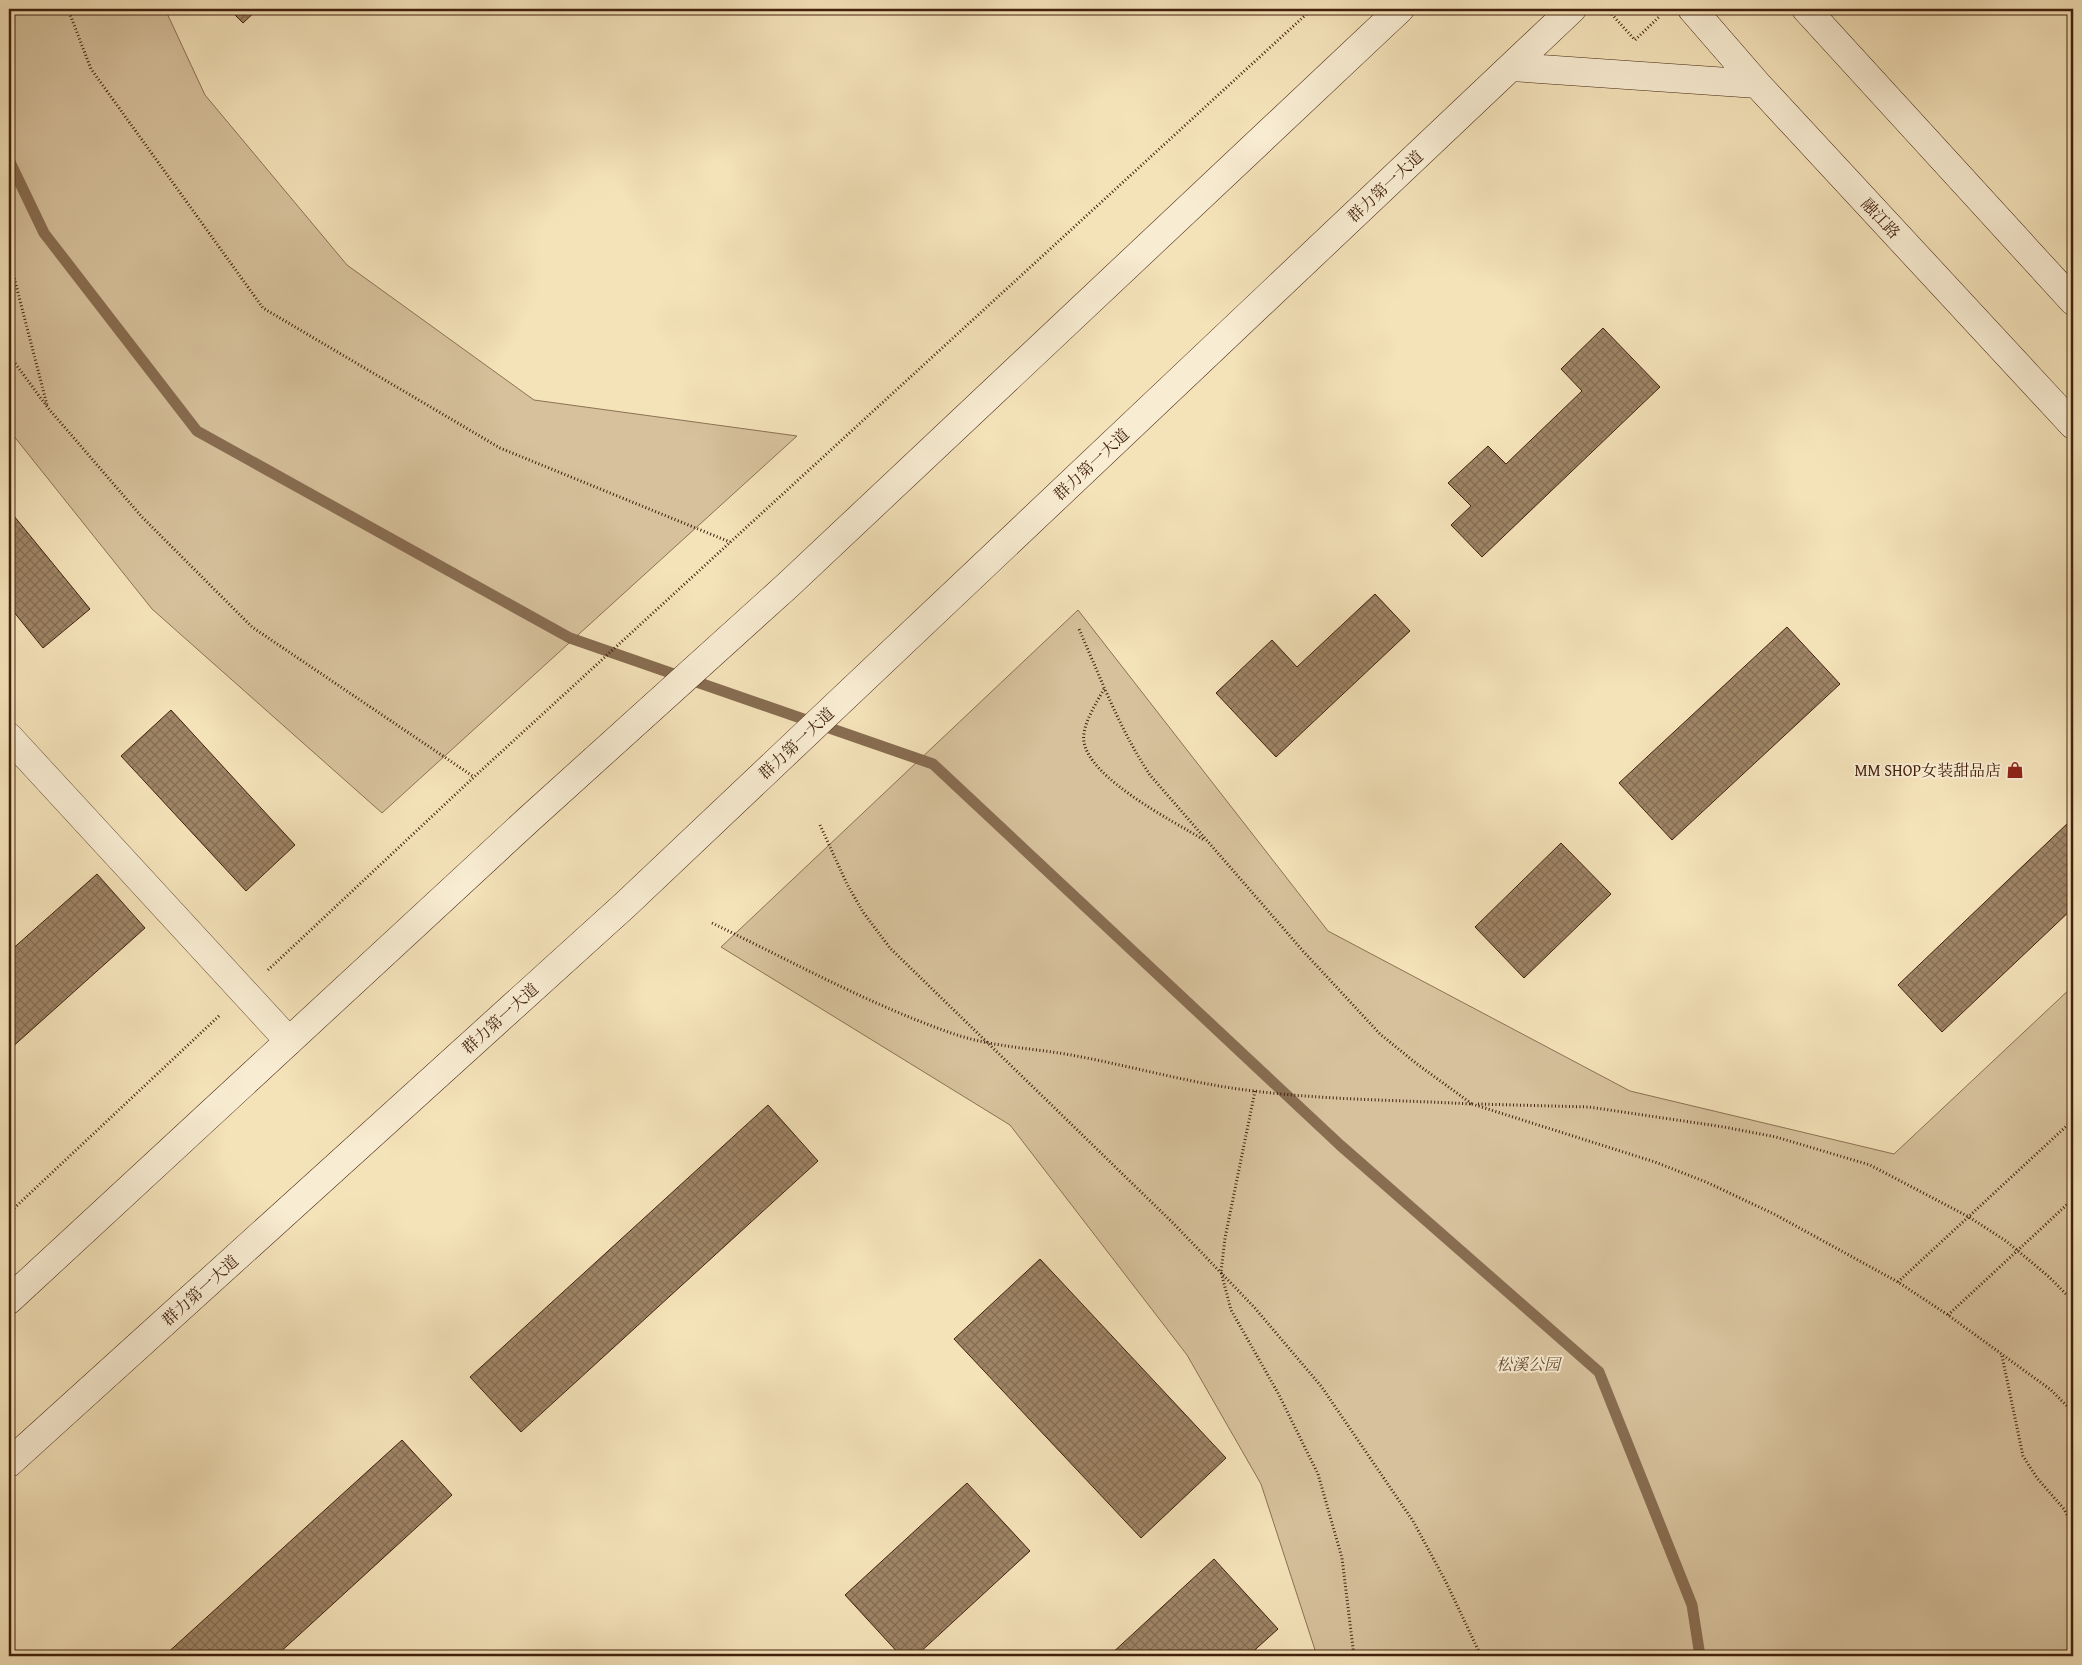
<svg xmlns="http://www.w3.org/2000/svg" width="2082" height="1665" font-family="'Gentium Book Plus','Noto Serif SC',serif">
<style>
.park{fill:#d6c19c;stroke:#8c7154}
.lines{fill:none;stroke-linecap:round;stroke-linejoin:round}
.stream{stroke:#886d51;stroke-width:11}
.building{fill:url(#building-cross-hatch);stroke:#42210d}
.street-casing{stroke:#6e5138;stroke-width:29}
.secondary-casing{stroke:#42210d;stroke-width:29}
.path{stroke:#42210d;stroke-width:3;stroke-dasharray:1 2.5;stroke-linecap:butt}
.street{stroke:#f8ecd2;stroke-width:28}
.secondary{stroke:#f8ecd2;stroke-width:28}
.labels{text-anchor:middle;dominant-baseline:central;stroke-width:4;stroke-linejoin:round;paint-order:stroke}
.street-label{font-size:16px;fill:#42210d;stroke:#f8ecd2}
.poi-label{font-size:16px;fill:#42210d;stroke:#f8ecd2;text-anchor:end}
.park-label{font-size:16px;font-style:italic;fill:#674931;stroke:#f8ecd2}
</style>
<defs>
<pattern id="building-cross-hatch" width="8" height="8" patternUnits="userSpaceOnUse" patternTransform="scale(1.25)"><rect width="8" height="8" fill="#9f8566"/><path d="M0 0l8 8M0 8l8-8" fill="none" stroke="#836c52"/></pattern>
</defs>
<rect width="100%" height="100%" fill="#f4e2b9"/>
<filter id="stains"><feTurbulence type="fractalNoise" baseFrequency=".004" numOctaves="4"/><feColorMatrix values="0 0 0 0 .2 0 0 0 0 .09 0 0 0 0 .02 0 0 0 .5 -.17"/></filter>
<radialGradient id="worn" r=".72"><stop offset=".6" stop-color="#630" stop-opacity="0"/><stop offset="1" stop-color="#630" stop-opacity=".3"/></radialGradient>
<!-- park -->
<path class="park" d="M 9,9 L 165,9 L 205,95 L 347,265 L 534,400 L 797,436 L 382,813 L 152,609 L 9,430 Z
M 1078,610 L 1328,931 L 1630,1091 L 1894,1154 L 2073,986 L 2073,1656 L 1317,1656 L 1261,1484 L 1187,1355 L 1010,1125 L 721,947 Z"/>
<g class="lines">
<!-- stream -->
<path class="stream" d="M 9,160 L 44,233 L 197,431 L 570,638 L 933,764 L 1340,1145 L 1599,1372 L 1692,1605 L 1700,1656"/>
</g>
<!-- building -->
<path class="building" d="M 229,9 L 258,9 L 243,23 Z
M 1603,328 L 1660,387 L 1482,557 L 1451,525 L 1471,506 L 1448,483 L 1488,446 L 1506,464 L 1582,391 L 1561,369 Z
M 9,510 L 90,609 L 43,648 L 9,606 Z
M 1375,594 L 1410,631 L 1276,757 L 1216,693 L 1272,640 L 1297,667 Z
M 1787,627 L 1840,684 L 1672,840 L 1619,783 Z
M 171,710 L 295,845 L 246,891 L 121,756 Z
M 2070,821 L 2073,825 L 2073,908 L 1942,1032 L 1898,985 Z
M 1561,843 L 1611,894 L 1524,978 L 1475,927 Z
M 97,874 L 145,928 L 9,1050 L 9,952 Z
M 768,1105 L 818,1161 L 521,1432 L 470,1377 Z
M 1040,1259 L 1226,1458 L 1141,1538 L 954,1339 Z
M 402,1440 L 452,1495 L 276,1656 L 164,1656 Z
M 967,1483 L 1030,1551 L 916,1656 L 901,1656 L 845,1595 Z
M 1214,1559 L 1278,1629 L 1248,1656 L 1109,1656 Z"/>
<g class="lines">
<!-- street casing -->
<g class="street-casing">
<path id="street" d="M 9,737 L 289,1041"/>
</g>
<!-- secondary casing -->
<g class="secondary-casing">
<path id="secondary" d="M 1692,9 L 1757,84 L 2073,425
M 1806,9 L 2073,301
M 1511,67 L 1757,84
M 9,1300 L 528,820 L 788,585 L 1400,9
M 9,1463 L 625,905 L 1572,9"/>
</g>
<!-- path -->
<path class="path" d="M 68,9 L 91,69 L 263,308 L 500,448 L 730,542
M 1607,9 L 1635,40 L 1660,16
M 9,258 L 47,405
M 9,355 L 48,408 L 142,517 L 252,627 L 474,777
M 1104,689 C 1097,702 1081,726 1084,742 C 1090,779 1173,821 1204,840
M 820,825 L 847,884 L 863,912 L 890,948 L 1173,1223 L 1254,1307 L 1321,1386 L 1413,1521 L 1446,1582 L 1481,1656
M 712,923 C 791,961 870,1005 954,1034 C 992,1047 1032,1048 1071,1055 C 1132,1066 1192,1084 1254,1091 C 1327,1100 1400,1100 1472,1104 L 1417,1064 L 1380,1034 L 1303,951 L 1150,775 C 1120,730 1101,679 1079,629
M 268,970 L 474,777 L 1312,9
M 1255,1091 L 1225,1238 L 1221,1272 L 1231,1310 L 1278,1393 L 1318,1474 L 1342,1558 L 1354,1656
M 1472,1104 L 1655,1162 L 1706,1182 L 1774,1214 L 1898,1282 L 1948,1315 L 2051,1390 L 2073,1412
M 1478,1104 L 1589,1107 L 1724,1127 L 1776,1137 L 1870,1165 L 1969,1217 L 2006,1241 L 2048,1276 L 2073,1301
M 9,1213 L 220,1015
M 1898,1282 L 2073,1120
M 1948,1315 L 2073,1199
M 2002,1356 L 2023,1456 L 2037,1478 L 2064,1509 L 2073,1527"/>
<!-- street -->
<use href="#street" class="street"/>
<!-- secondary -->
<use href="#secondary" class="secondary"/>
</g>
<!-- icons -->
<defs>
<g id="shop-bare" transform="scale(1.35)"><path d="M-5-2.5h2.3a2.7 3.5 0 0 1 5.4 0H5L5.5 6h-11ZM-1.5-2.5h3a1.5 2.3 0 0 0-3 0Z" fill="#8f2418" stroke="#f8ecd2" stroke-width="2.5" paint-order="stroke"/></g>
</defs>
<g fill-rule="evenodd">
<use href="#shop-bare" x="2015" y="770"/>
</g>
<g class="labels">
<!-- street labels -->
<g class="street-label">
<text transform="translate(1385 186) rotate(-43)">群力第一大道</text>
<text transform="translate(1881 218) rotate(47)">融江路</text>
<text transform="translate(1091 464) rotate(-43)">群力第一大道</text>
<text transform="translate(796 743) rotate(-43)">群力第一大道</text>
<text transform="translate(500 1018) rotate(-42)">群力第一大道</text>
<text transform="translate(200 1290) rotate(-42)">群力第一大道</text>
</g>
<!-- poi labels -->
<g class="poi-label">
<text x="2001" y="770">MM SHOP女装甜品店</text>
</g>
<!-- park labels -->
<g class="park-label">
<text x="1528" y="1364">松溪公园</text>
</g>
</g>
<!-- margin -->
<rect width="2082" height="1665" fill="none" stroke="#f4e2b9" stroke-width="30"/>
<rect x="10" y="10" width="2062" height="1645" fill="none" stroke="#42210d" stroke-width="2.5"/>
<rect x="15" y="15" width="2052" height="1635" fill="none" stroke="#42210d"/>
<rect width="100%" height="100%" filter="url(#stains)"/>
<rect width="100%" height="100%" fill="url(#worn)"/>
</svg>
